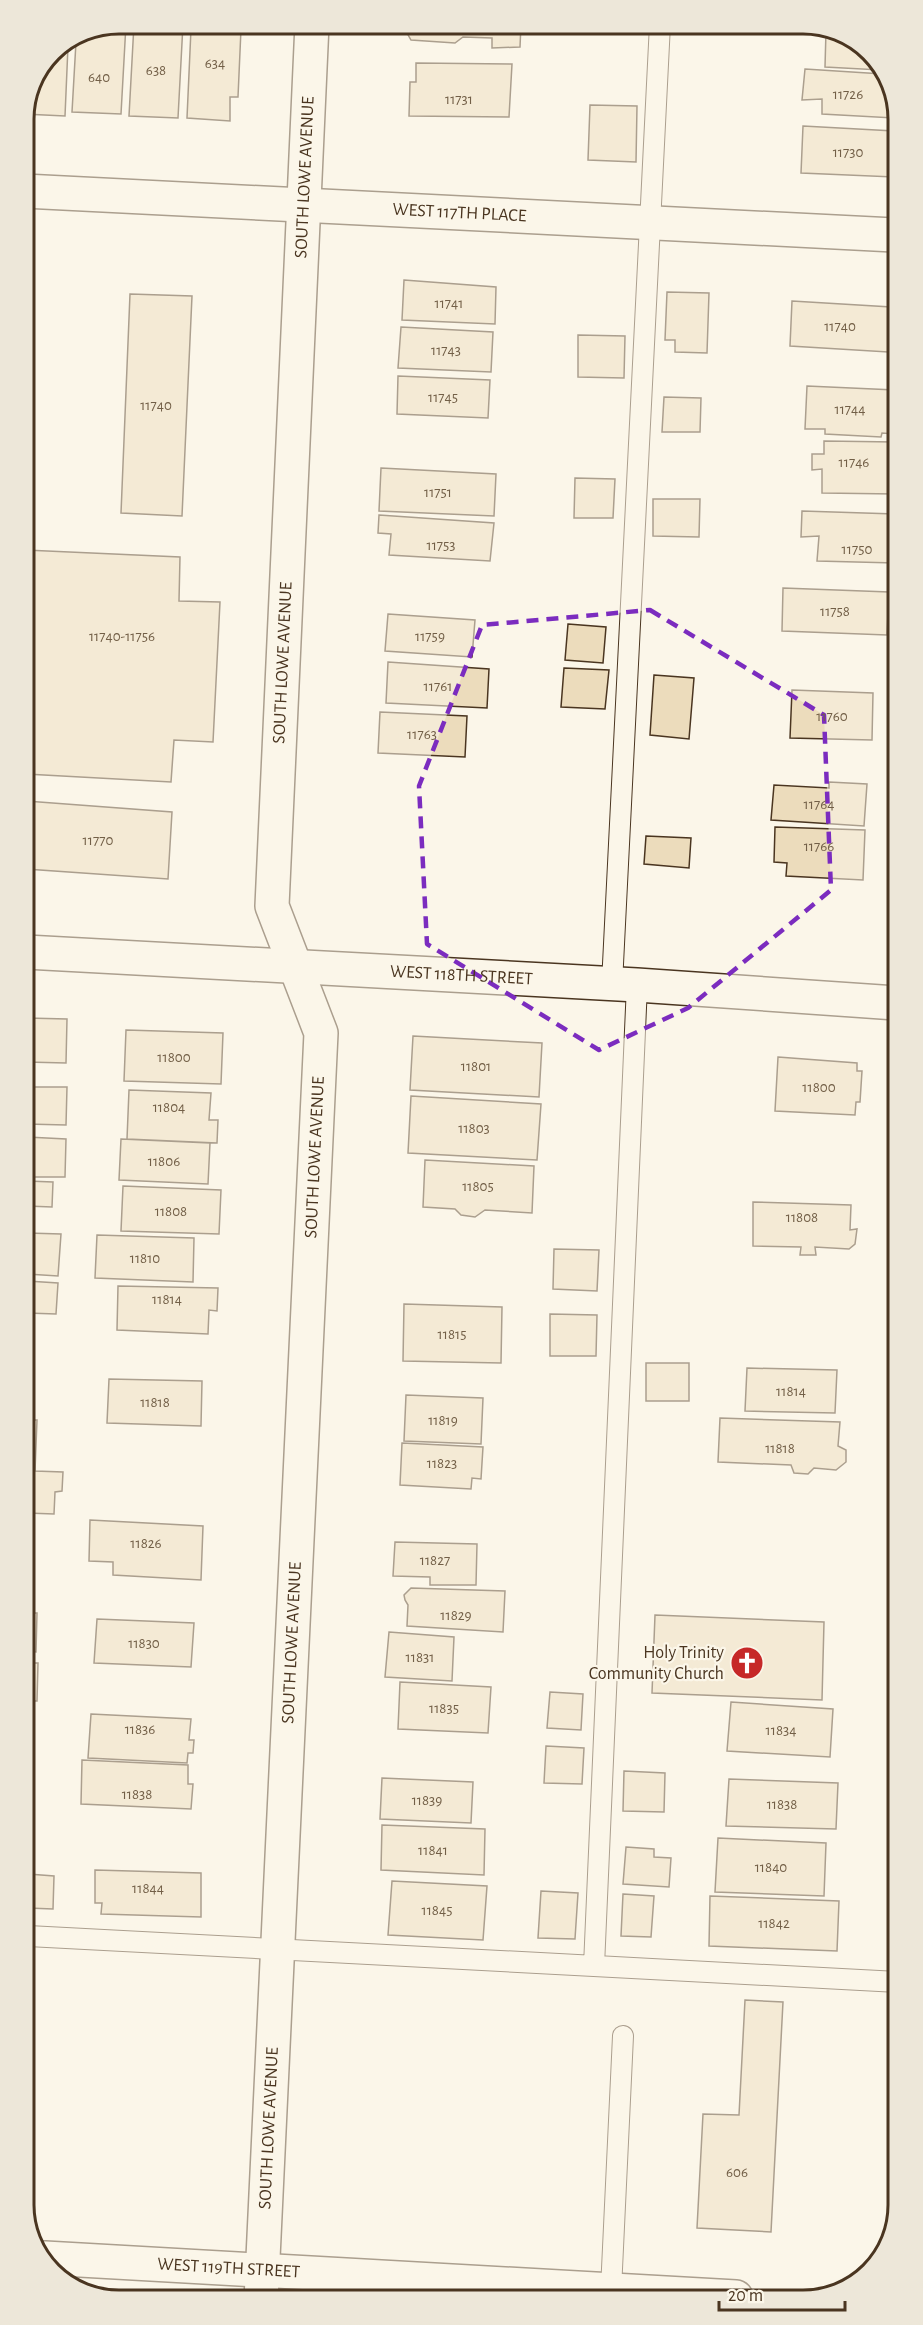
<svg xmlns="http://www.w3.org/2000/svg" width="923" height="2325" font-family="'Alegreya Sans',sans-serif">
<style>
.building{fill:#ecdcbc;stroke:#4a3520;stroke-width:1.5}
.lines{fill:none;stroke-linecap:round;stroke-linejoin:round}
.lane-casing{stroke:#4a3520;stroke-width:22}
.street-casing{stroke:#4a3520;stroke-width:36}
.secondary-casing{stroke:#4a3520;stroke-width:36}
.lane{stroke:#fbf6e9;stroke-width:20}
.street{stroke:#fbf6e9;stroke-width:33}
.secondary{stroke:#fbf6e9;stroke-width:33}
.marked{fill:none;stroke:#7b2cbf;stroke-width:4.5;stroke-dasharray:12 8;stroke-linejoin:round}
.labels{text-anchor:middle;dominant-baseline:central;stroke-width:4.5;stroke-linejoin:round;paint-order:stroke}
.number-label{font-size:15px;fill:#725f47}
.street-label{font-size:18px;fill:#4a3520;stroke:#fbf6e9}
.poi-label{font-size:18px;fill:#4a3520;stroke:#fbf6e9;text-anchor:end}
.rim{fill:none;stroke:#4a3520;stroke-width:3}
</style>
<rect width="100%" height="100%" fill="#fbf6e9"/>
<!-- building -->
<path class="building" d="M 120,24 L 126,24 L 121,114 L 72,112 L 76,42 Z
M 134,24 L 183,24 L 178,118 L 129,116 Z
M 197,24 L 234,24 L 234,29 L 241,29 L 238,97 L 230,97 L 230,121 L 187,118 L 191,29 L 197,30 Z
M 408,24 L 521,24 L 520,47 L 492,48 L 492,38 L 463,37 L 455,43 L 411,40 L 407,33 Z
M 826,31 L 862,44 L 880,70 L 825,67 Z
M 68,46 L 65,116 L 24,114 L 52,52 Z
M 416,63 L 512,64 L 509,117 L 409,116 L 410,82 L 416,82 Z
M 805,69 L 883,74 L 894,89 L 894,118 L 822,114 L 822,99 L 802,100 Z
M 590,105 L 637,106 L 636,162 L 588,160 Z
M 803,126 L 894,131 L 894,177 L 801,173 Z
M 404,280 L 496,287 L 495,324 L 402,320 Z
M 667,292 L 709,293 L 707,353 L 675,352 L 675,340 L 665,340 Z
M 130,294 L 192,296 L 182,516 L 121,513 Z
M 792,301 L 891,307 L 888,352 L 790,346 Z
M 401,327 L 493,332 L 491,372 L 398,368 Z
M 578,335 L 625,336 L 624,378 L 578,377 Z
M 398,376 L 490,380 L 488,418 L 397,414 Z
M 807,386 L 895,390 L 895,434 L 882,433 L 881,437 L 825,434 L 825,429 L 805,429 Z
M 664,397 L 701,398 L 700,432 L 662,432 Z
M 824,441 L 895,442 L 895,494 L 822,493 L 822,469 L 812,470 L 812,454 L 824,454 Z
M 381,468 L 496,474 L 494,516 L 379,511 Z
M 575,478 L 615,479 L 613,518 L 574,518 Z
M 653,499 L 700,499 L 699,537 L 653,536 Z
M 802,511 L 895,514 L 895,563 L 817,561 L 819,536 L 801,537 Z
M 379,515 L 494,523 L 490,561 L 389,555 L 391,534 L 378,533 Z
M 25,550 L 180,557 L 179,601 L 220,602 L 213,742 L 174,740 L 171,782 L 26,774 Z
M 783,588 L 889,592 L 887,635 L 782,631 Z
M 388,614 L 475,620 L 472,657 L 385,651 Z
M 568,624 L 606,627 L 603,663 L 565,660 Z
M 388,662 L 489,669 L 487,708 L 386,703 Z
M 564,668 L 609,670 L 605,709 L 561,707 Z
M 654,675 L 694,678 L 689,739 L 650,735 Z
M 792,690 L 873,693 L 872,740 L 790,738 Z
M 380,712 L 467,716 L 465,757 L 378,753 Z
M 829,782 L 867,784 L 864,826 L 771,820 L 774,785 L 829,788 Z
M 26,801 L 172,812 L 168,879 L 26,869 Z
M 775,827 L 865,830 L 863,880 L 786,876 L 787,863 L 774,862 Z
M 646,836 L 691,838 L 689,868 L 644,864 Z
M 26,1018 L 67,1019 L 66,1063 L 26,1062 Z
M 126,1030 L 223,1033 L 221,1084 L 124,1081 Z
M 413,1036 L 542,1043 L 539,1097 L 410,1090 Z
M 778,1057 L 857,1063 L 857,1071 L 862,1071 L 860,1102 L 856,1102 L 855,1115 L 775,1111 Z
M 26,1087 L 67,1087 L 66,1125 L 26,1124 Z
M 129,1090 L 211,1093 L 209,1120 L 218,1120 L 217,1143 L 127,1139 Z
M 411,1096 L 541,1104 L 537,1160 L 408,1153 Z
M 27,1137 L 66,1139 L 65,1177 L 27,1177 Z
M 121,1139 L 210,1143 L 208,1184 L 119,1180 Z
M 425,1160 L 534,1166 L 532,1213 L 485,1210 L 475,1217 L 461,1215 L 455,1209 L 423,1207 Z
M 27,1181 L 53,1182 L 52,1207 L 27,1206 Z
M 123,1186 L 221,1190 L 219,1234 L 121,1231 Z
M 753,1202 L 851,1205 L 850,1230 L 857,1229 L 855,1244 L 849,1249 L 815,1247 L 816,1255 L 800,1255 L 801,1247 L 753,1246 Z
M 27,1233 L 61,1234 L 58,1276 L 27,1274 Z
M 97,1235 L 194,1238 L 193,1282 L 95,1278 Z
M 554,1249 L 599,1250 L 597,1291 L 553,1289 Z
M 27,1281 L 58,1283 L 56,1314 L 27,1313 Z
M 118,1286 L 218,1288 L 217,1311 L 209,1310 L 208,1334 L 117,1330 Z
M 404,1304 L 502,1307 L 501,1363 L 403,1361 Z
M 550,1314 L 597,1315 L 596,1356 L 550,1356 Z
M 646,1363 L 689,1363 L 689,1401 L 646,1401 Z
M 747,1368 L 837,1370 L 835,1413 L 745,1411 Z
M 109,1379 L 202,1381 L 201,1426 L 107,1423 Z
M 406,1395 L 483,1398 L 481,1444 L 404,1441 Z
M 720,1418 L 840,1422 L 838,1446 L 846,1450 L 846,1462 L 836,1470 L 814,1468 L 808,1474 L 794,1473 L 791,1465 L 718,1462 Z
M 27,1420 L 37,1420 L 35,1471 L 63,1472 L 62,1491 L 55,1492 L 54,1514 L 27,1513 Z
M 402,1443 L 483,1447 L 481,1479 L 472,1478 L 471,1489 L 400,1485 Z
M 90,1520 L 203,1526 L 201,1580 L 113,1575 L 113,1562 L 89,1561 Z
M 395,1542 L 477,1544 L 476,1585 L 430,1585 L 430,1577 L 393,1576 Z
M 411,1588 L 505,1591 L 503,1632 L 407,1626 L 408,1605 L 405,1600 L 404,1595 Z
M 28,1613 L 37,1613 L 36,1652 L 28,1651 Z
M 655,1615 L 824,1622 L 822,1700 L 652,1693 Z
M 97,1619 L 194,1623 L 191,1667 L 94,1663 Z
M 389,1632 L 454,1637 L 452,1681 L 385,1677 Z
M 28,1663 L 38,1663 L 37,1701 L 28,1701 Z
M 400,1682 L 491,1687 L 488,1733 L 398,1729 Z
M 550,1692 L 583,1694 L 581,1730 L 547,1728 Z
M 731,1702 L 833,1709 L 830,1757 L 727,1751 Z
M 91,1714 L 191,1719 L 189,1740 L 194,1740 L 193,1753 L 188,1753 L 187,1763 L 88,1758 Z
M 546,1746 L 584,1748 L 582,1784 L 544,1783 Z
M 82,1760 L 188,1765 L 188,1784 L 193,1784 L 191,1809 L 81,1804 Z
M 624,1771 L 665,1773 L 664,1812 L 623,1811 Z
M 382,1778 L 473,1782 L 471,1823 L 380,1819 Z
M 729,1779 L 838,1783 L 836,1829 L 726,1826 Z
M 382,1825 L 485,1829 L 484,1875 L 381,1870 Z
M 718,1838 L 826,1843 L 824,1896 L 715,1892 Z
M 626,1847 L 654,1849 L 654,1857 L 671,1858 L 669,1887 L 623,1884 Z
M 95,1870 L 201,1873 L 201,1917 L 101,1914 L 102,1903 L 95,1903 Z
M 28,1874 L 54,1876 L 53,1909 L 28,1908 Z
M 392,1881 L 487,1886 L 483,1940 L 388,1935 Z
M 541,1891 L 578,1893 L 575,1939 L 538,1938 Z
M 623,1894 L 654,1896 L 651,1937 L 621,1936 Z
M 710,1896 L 839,1901 L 837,1951 L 709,1946 Z
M 745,2000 L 783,2002 L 771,2232 L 697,2228 L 703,2114 L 739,2115 Z"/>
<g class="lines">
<!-- lane casing -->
<g class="lane-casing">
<path id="lane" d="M 612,984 L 660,24
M 28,1936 L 898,1982
M 594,1966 L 637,985
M 611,2290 L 623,2036"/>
</g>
<!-- street casing -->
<g class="street-casing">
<g id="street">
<path id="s1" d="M 24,191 L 894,235"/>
<path id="s2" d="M 26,952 L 637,985 L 896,1003"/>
<path id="s3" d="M 261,2300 L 321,1033 L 272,906 L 312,24"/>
</g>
</g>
<!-- secondary casing -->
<g class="secondary-casing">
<g id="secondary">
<path id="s4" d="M 45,2258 L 736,2297"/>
</g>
</g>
<!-- lane -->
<use href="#lane" class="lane"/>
<!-- street -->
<use href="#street" class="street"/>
<!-- secondary -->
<use href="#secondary" class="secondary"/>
</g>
<!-- marked area -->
<path d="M0 0H923V2325H0ZM 650,610 L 824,715 L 831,890 L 688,1008 L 599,1050 L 427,944 L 419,786 L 482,625 Z" fill="#fbf6e9" fill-opacity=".55" fill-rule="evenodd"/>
<path class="marked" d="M 650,610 L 824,715 L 831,890 L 688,1008 L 599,1050 L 427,944 L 419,786 L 482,625 Z"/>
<!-- icons -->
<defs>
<g id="church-disc" transform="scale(1.725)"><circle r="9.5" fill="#c62828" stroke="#fbf6e9"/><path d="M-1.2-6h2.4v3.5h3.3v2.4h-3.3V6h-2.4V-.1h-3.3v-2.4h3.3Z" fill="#fff"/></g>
</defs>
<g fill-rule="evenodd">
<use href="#church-disc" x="747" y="1663"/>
</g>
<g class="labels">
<!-- number labels -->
<g class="number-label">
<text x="215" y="63">634</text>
<text x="156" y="70">638</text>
<text x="99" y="77">640</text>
<text x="848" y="94">11726</text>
<text x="459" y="99">11731</text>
<text x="848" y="152">11730</text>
<text x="449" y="303">11741</text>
<text x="840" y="326">11740</text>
<text x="446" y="350">11743</text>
<text x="443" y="397">11745</text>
<text x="156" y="405">11740</text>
<text x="850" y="409">11744</text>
<text x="854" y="462">11746</text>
<text x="438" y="492">11751</text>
<text x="441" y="545">11753</text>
<text x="857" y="549">11750</text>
<text x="835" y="611">11758</text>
<text x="122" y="636">11740-11756</text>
<text x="430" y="636">11759</text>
<text x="438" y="686">11761</text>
<text x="832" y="716">11760</text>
<text x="422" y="734">11763</text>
<text x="819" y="804">11764</text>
<text x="98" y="840">11770</text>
<text x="819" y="846">11766</text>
<text x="174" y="1057">11800</text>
<text x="476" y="1066">11801</text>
<text x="819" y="1087">11800</text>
<text x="169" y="1107">11804</text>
<text x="474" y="1128">11803</text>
<text x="164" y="1161">11806</text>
<text x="478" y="1186">11805</text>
<text x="171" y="1211">11808</text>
<text x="802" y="1217">11808</text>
<text x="145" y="1258">11810</text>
<text x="167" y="1299">11814</text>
<text x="452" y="1334">11815</text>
<text x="791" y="1391">11814</text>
<text x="155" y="1402">11818</text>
<text x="443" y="1420">11819</text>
<text x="780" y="1448">11818</text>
<text x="442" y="1463">11823</text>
<text x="146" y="1543">11826</text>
<text x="435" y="1560">11827</text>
<text x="456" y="1615">11829</text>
<text x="144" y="1643">11830</text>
<text x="420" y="1657">11831</text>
<text x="444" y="1708">11835</text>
<text x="140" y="1729">11836</text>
<text x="781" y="1730">11834</text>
<text x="137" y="1794">11838</text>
<text x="427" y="1800">11839</text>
<text x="782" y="1804">11838</text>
<text x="433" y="1850">11841</text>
<text x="771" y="1867">11840</text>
<text x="148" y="1888">11844</text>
<text x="437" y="1910">11845</text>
<text x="774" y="1923">11842</text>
<text x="737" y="2172">606</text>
</g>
<!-- street labels -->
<g class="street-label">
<text stroke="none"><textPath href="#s3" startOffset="2134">SOUTH LOWE AVENUE</textPath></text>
<text stroke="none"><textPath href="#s1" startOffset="436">WEST 117TH PLACE</textPath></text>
<text stroke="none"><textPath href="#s3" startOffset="1648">SOUTH LOWE AVENUE</textPath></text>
<text stroke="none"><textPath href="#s2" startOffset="436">WEST 118TH STREET</textPath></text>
<text stroke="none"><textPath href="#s3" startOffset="1144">SOUTH LOWE AVENUE</textPath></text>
<text stroke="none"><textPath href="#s3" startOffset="658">SOUTH LOWE AVENUE</textPath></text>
<text stroke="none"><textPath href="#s3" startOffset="172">SOUTH LOWE AVENUE</textPath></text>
<text stroke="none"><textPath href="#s4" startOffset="184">WEST 119TH STREET</textPath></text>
</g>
<!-- poi labels -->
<g class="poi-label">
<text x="724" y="1653">Holy Trinity<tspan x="724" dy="21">Community Church</tspan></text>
</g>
</g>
<!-- crop -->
<path d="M0 0H923V2325H0ZM119 34H803A85 85 0 0 1 888 119V2205A85 85 0 0 1 803 2290H119A85 85 0 0 1 34 2205V119A85 85 0 0 1 119 34Z" fill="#ede7d9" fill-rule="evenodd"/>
<path class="rim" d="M119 34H803A85 85 0 0 1 888 119V2205A85 85 0 0 1 803 2290H119A85 85 0 0 1 34 2205V119A85 85 0 0 1 119 34Z"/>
<!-- scale -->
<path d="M719 2301v9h126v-9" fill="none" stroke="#4a3520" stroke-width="3"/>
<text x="728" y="2301" font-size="18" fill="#4a3520" stroke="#fbf6e9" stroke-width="4.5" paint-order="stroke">20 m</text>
</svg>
